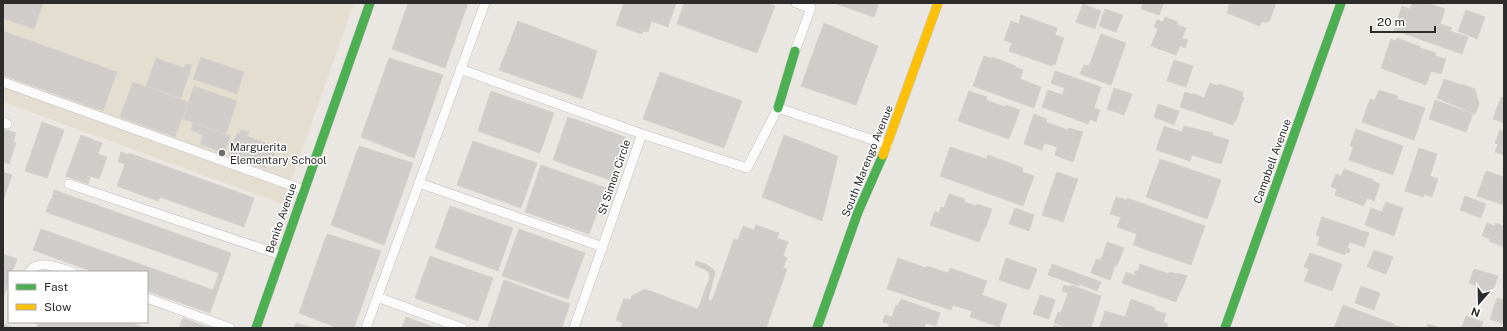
<svg xmlns="http://www.w3.org/2000/svg" width="1507" height="331" font-family="'Public Sans',sans-serif">
<style>
.education{fill:#e4ded1}
.building{fill:#cfccc9;stroke:#d5d2ce}
.lines{fill:none;stroke-linecap:round;stroke-linejoin:round}
.lane-casing{stroke:#c3c2c3;stroke-width:10}
.fast-casing{stroke:#c3c2c3;stroke-width:10}
.slow-casing{stroke:#c3c2c3;stroke-width:10}
.lane{stroke:#fcfbfb;stroke-width:9}
.fast{stroke:#4caf50;stroke-width:9}
.slow{stroke:#ffc107;stroke-width:9}
.poi-dot{fill:#6e6d6c;stroke:#fff;stroke-width:1.5}
.labels{text-anchor:middle;dominant-baseline:central;stroke-width:3;stroke-linejoin:round;paint-order:stroke}
.poi-label{font-size:11px;fill:#2c2c2c;stroke:#fff;text-anchor:start}
.street-label{font-size:11px;fill:#2c2c2c;stroke:#fff}
</style>
<rect width="100%" height="100%" fill="#eae6e2"/>
<!-- education -->
<path class="education" d="M 3,3 L 354,3 L 283,204 L 3,102 Z"/>
<!-- building -->
<path class="building" d="M 3,3 L 43,3 L 34,29 L 3,18 Z
M 408,3 L 468,3 L 445,68 L 392,49 Z
M 624,3 L 676,3 L 668,27 L 651,21 L 648,32 L 643,31 L 642,34 L 616,25 Z
M 684,3 L 766,3 L 775,6 L 757,53 L 677,24 Z
M 834,3 L 879,3 L 874,17 Z
M 1143,3 L 1164,3 L 1159,15 L 1141,9 Z
M 1230,3 L 1276,3 L 1269,22 L 1267,21 L 1266,23 L 1262,21 L 1260,26 L 1227,13 Z
M 1412,3 L 1427,3 L 1445,9 L 1440,24 L 1452,28 L 1450,31 L 1468,37 L 1462,54 L 1394,30 L 1402,6 L 1410,9 Z
M 1083,4 L 1101,11 L 1095,29 L 1076,22 Z
M 1105,9 L 1123,15 L 1116,32 L 1099,26 Z
M 1466,10 L 1485,17 L 1477,39 L 1458,31 Z
M 1021,15 L 1057,28 L 1055,35 L 1064,38 L 1055,65 L 1053,64 L 1052,66 L 1009,51 L 1012,43 L 1004,40 L 1011,21 L 1019,24 Z
M 1165,17 L 1178,22 L 1177,25 L 1186,28 L 1182,38 L 1188,40 L 1185,48 L 1180,46 L 1176,55 L 1151,46 L 1158,29 L 1154,27 L 1157,20 L 1163,22 Z
M 518,21 L 597,51 L 582,99 L 499,70 Z
M 824,23 L 878,46 L 856,105 L 801,86 Z
M 3,31 L 117,72 L 103,111 L 3,75 Z
M 1101,34 L 1126,43 L 1111,85 L 1080,74 L 1084,65 L 1089,66 Z
M 1397,38 L 1421,47 L 1420,48 L 1436,53 L 1435,56 L 1446,59 L 1441,74 L 1431,71 L 1426,85 L 1381,68 L 1391,39 L 1396,41 Z
M 984,56 L 992,59 L 992,57 L 1016,66 L 1015,67 L 1023,70 L 1020,79 L 1041,87 L 1034,108 L 973,86 Z
M 201,57 L 244,72 L 237,94 L 193,79 Z
M 156,58 L 184,68 L 186,64 L 192,65 L 181,98 L 146,86 Z
M 389,58 L 443,75 L 414,158 L 361,137 Z
M 1174,60 L 1193,66 L 1186,87 L 1167,81 Z
M 1055,71 L 1101,87 L 1094,108 L 1100,110 L 1096,122 L 1090,119 L 1088,124 L 1042,107 L 1048,90 L 1062,95 L 1065,88 L 1051,83 Z
M 660,72 L 742,101 L 724,148 L 643,119 Z
M 1444,79 L 1461,85 L 1462,84 L 1475,89 L 1479,104 L 1475,114 L 1437,98 Z
M 133,82 L 188,102 L 175,137 L 120,117 Z
M 1210,83 L 1218,86 L 1219,84 L 1243,92 L 1242,97 L 1244,97 L 1236,121 L 1234,121 L 1233,125 L 1180,107 L 1185,92 L 1193,95 L 1193,93 L 1204,98 Z
M 194,86 L 237,101 L 226,134 L 183,119 Z
M 1114,88 L 1132,94 L 1124,115 L 1107,109 Z
M 1379,90 L 1398,96 L 1397,99 L 1425,108 L 1414,140 L 1362,122 L 1370,99 L 1375,100 Z
M 491,91 L 554,113 L 540,153 L 478,131 Z
M 969,91 L 987,97 L 986,100 L 1005,107 L 1006,105 L 1020,110 L 1009,139 L 958,121 Z
M 1501,97 L 1504,98 L 1504,123 L 1493,119 Z
M 1435,100 L 1473,114 L 1466,132 L 1429,119 Z
M 1158,104 L 1179,111 L 1174,125 L 1154,117 Z
M 1034,114 L 1047,119 L 1046,122 L 1068,130 L 1069,128 L 1083,132 L 1073,162 L 1055,155 L 1057,147 L 1044,143 L 1042,150 L 1024,144 Z
M 568,117 L 625,137 L 610,180 L 553,160 Z
M 42,122 L 64,130 L 47,178 L 25,171 Z
M 193,123 L 230,136 L 225,153 L 200,144 L 203,135 L 191,130 Z
M 1164,126 L 1182,132 L 1184,126 L 1213,133 L 1212,135 L 1229,140 L 1221,164 L 1192,155 L 1190,161 L 1156,150 Z
M 3,129 L 16,133 L 13,142 L 16,143 L 9,164 L 3,162 Z
M 1356,129 L 1403,146 L 1393,175 L 1349,160 L 1353,147 L 1350,146 Z
M 241,130 L 249,132 L 247,136 L 273,146 L 272,149 L 276,150 L 273,159 L 270,158 L 269,161 L 267,161 L 265,168 L 229,155 L 237,133 L 239,134 Z
M 1500,130 L 1504,131 L 1504,155 L 1495,152 L 1498,144 L 1495,143 Z
M 81,135 L 102,143 L 98,154 L 107,157 L 99,179 L 90,176 L 88,184 L 66,176 Z
M 784,135 L 838,156 L 822,221 L 762,197 Z
M 473,141 L 537,163 L 521,208 L 457,185 Z
M 359,146 L 413,163 L 384,245 L 331,225 Z
M 950,147 L 986,159 L 988,155 L 1023,168 L 1022,172 L 1034,176 L 1023,206 L 940,176 Z
M 1419,148 L 1437,154 L 1430,176 L 1438,179 L 1432,197 L 1424,194 L 1423,197 L 1405,191 Z
M 121,152 L 129,155 L 129,153 L 254,198 L 244,227 L 160,197 L 158,201 L 117,186 L 125,164 L 118,162 Z
M 1160,159 L 1221,180 L 1207,219 L 1146,197 Z
M 541,165 L 606,188 L 589,234 L 525,212 Z
M 1344,169 L 1373,180 L 1373,181 L 1380,184 L 1374,201 L 1367,198 L 1364,206 L 1335,195 L 1337,189 L 1331,187 L 1336,174 L 1341,176 Z
M 1486,171 L 1504,177 L 1504,205 L 1477,196 Z
M 3,172 L 12,175 L 3,201 Z
M 1057,172 L 1078,179 L 1063,222 L 1042,215 Z
M 54,190 L 231,253 L 210,313 L 147,291 L 147,272 L 94,272 L 33,250 L 41,229 L 213,290 L 219,273 L 46,212 L 51,199 L 52,200 Z
M 949,194 L 965,199 L 964,202 L 976,206 L 977,204 L 992,209 L 985,229 L 984,229 L 979,242 L 930,225 L 935,211 L 939,213 L 941,207 L 944,208 Z
M 1465,196 L 1486,204 L 1481,218 L 1460,210 Z
M 1116,197 L 1127,200 L 1127,198 L 1205,226 L 1191,265 L 1133,245 L 1137,234 L 1117,227 L 1121,217 L 1110,214 Z
M 1386,202 L 1403,208 L 1394,236 L 1365,225 L 1371,208 L 1382,212 Z
M 450,206 L 513,228 L 498,271 L 435,248 Z
M 1015,208 L 1034,215 L 1029,231 L 1009,224 Z
M 1322,217 L 1369,233 L 1364,247 L 1350,242 L 1347,248 L 1350,249 L 1349,253 L 1346,252 L 1345,255 L 1317,245 L 1320,237 L 1316,235 Z
M 1487,223 L 1495,226 L 1495,223 L 1504,226 L 1504,247 L 1489,241 L 1490,239 L 1482,236 Z
M 756,225 L 779,233 L 777,238 L 788,242 L 783,256 L 787,258 L 783,268 L 787,269 L 766,328 L 621,328 L 623,323 L 616,320 L 624,298 L 630,300 L 632,296 L 645,289 L 698,309 L 710,277 L 709,273 L 706,270 L 695,265 L 696,261 L 706,264 L 714,270 L 715,274 L 708,299 L 712,301 L 734,239 L 738,240 L 743,226 L 754,230 Z
M 519,229 L 585,253 L 568,299 L 502,276 Z
M 327,234 L 381,251 L 354,328 L 338,328 L 299,313 Z
M 1107,242 L 1124,248 L 1117,266 L 1115,265 L 1110,280 L 1091,273 L 1096,259 L 1101,260 Z
M 1374,250 L 1393,257 L 1386,274 L 1367,267 Z
M 1310,253 L 1342,264 L 1332,291 L 1304,281 L 1309,269 L 1304,267 Z
M 3,254 L 17,259 L 12,272 L 9,272 L 9,281 L 3,298 Z
M 430,256 L 493,278 L 478,321 L 415,298 Z
M 898,258 L 926,268 L 927,266 L 948,273 L 950,268 L 987,281 L 982,295 L 1007,304 L 999,327 L 970,317 L 972,311 L 953,305 L 951,310 L 887,289 Z
M 1006,258 L 1037,269 L 1029,290 L 999,280 Z
M 1052,264 L 1101,282 L 1097,291 L 1080,284 L 1079,286 L 1048,275 Z
M 1140,264 L 1169,274 L 1169,272 L 1178,274 L 1178,273 L 1187,276 L 1181,291 L 1180,291 L 1176,302 L 1122,283 L 1126,272 L 1136,276 L 1137,274 L 1134,274 L 1136,270 L 1138,271 Z
M 1474,269 L 1498,276 L 1492,293 L 1476,288 L 1477,286 L 1469,283 Z
M 504,280 L 570,304 L 562,328 L 491,328 L 488,327 Z
M 1064,285 L 1070,287 L 1071,285 L 1101,296 L 1091,328 L 1068,328 L 1054,323 L 1058,312 L 1061,313 L 1068,293 L 1062,291 Z
M 1361,286 L 1380,293 L 1374,310 L 1355,303 Z
M 1040,295 L 1055,300 L 1049,319 L 1033,314 Z
M 1497,298 L 1504,300 L 1504,324 L 1490,319 Z
M 901,299 L 940,313 L 936,326 L 926,323 L 924,328 L 914,326 L 913,328 L 888,328 L 889,324 L 883,322 L 885,315 L 892,317 L 896,305 L 898,306 Z
M 1131,299 L 1155,308 L 1154,310 L 1166,314 L 1163,322 L 1168,324 L 1166,328 L 1099,328 L 1105,311 L 1125,317 Z
M 1343,305 L 1394,324 L 1392,328 L 1334,328 Z
M 1466,316 L 1483,322 L 1481,328 L 1462,327 Z
M 406,317 L 436,328 L 402,328 Z
M 183,318 L 210,328 L 179,328 Z
M 32,322 L 129,322 L 146,328 L 39,328 L 37,327 L 38,324 Z
M 296,323 L 314,328 L 294,328 Z
M 3,324 L 15,328 L 3,328 Z
M 1428,324 L 1441,328 L 1427,328 Z
M 1054,325 L 1063,328 L 1053,328 Z
M 1395,325 L 1403,328 L 1393,328 Z"/>
<g class="lines">
<!-- lane casing -->
<g class="lane-casing">
<path id="lane" d="M 795,51 L 811,8 L 796,3
M 460,69 L 642,134
M 3,82 L 304,190
M 3,122 L 7,124
M 419,183 L 603,247
M 69,184 L 281,255
M 29,272 C 39,258 60,268 72,272
M 377,297 L 462,328
M 147,298 L 230,328
M 366,328 L 485,3
M 574,328 L 642,134 L 747,168 L 778,108 L 888,145"/>
</g>
<!-- fast casing -->
<g class="fast-casing">
<path id="fast" d="M 778,108 L 795,51
M 256,328 L 370,3
M 817,328 L 858,212 L 883,155
M 1225,328 L 1341,3"/>
</g>
<!-- slow casing -->
<g class="slow-casing">
<path id="slow" d="M 883,155 L 938,3"/>
</g>
<!-- lane -->
<use href="#lane" class="lane"/>
<!-- fast -->
<use href="#fast" class="fast"/>
<!-- slow -->
<use href="#slow" class="slow"/>
</g>
<!-- markers -->
<circle class="poi-dot" cx="222" cy="153" r="4"/>
<g class="labels">
<!-- poi labels -->
<g class="poi-label">
<text x="230" y="147">Marguerita<tspan x="230" dy="13">Elementary School</tspan></text>
</g>
<!-- street labels -->
<g class="street-label">
<text transform="translate(867 161) rotate(-68)">South Marengo Avenue</text>
<text transform="translate(1272 161) rotate(-70)">Campbell Avenue</text>
<text transform="translate(614 177) rotate(-71)">St Simon Circle</text>
<text transform="translate(281 218) rotate(-71)">Benito Avenue</text>
</g>
</g>
<!-- border -->
<rect width="1507" height="331" fill="none" stroke="#2c2c2c" stroke-width="8"/>
<!-- legend -->
<rect x="8" y="271" width="140" height="52" fill="#ffffff" stroke="#ababab"/>
<rect x="16" y="284" width="20" height="6" fill="#4caf50" stroke="#ababab"/>
<text x="44" y="291" font-size="12" fill="#2c2c2c">Fast</text>
<rect x="16" y="304" width="20" height="6" fill="#ffc107" stroke="#ababab"/>
<text x="44" y="311" font-size="12" fill="#2c2c2c">Slow</text>
<!-- north arrow -->
<g transform="translate(1479 303) rotate(200)" stroke="#ffffff" stroke-width="3" paint-order="stroke">
<path d="M0-3L7 15L0 10L-7 15Z" fill="#2c2c2c"/>
<text y="-6" font-size="11" font-weight="bold" text-anchor="middle" fill="#2c2c2c">N</text>
</g>
<!-- scale -->
<path d="M1371 26v6h64v-6" fill="none" stroke="#2c2c2c" stroke-width="2"/>
<text x="1377" y="26" font-size="12" fill="#2c2c2c" stroke="#ffffff" stroke-width="3" paint-order="stroke">20 m</text>
</svg>
